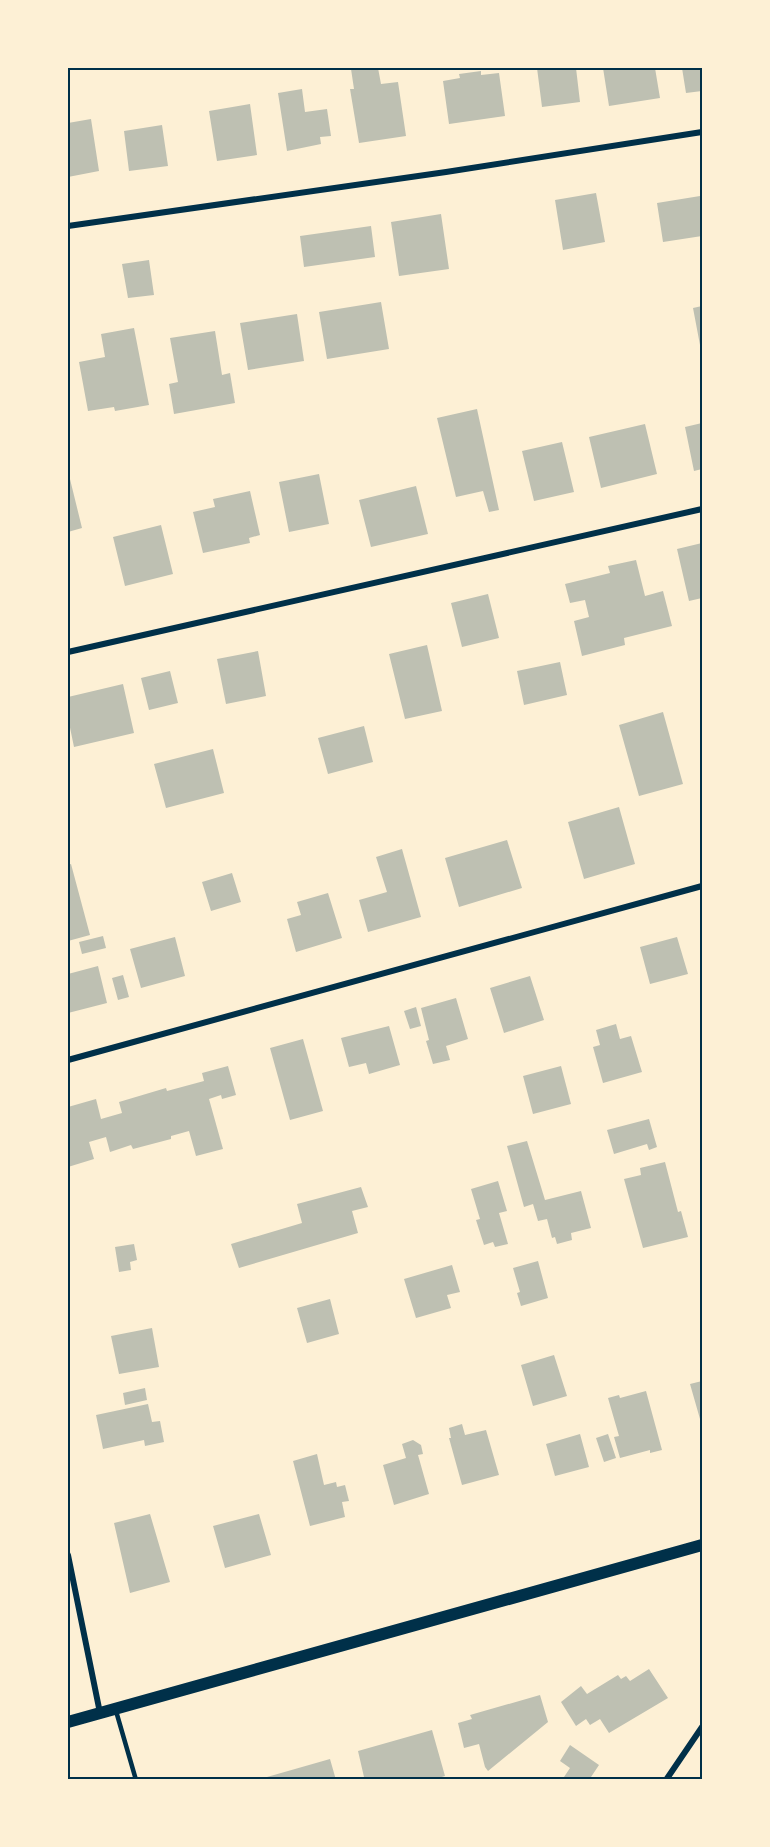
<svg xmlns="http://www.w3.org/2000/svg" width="770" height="1847" font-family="Karla,sans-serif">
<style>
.building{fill:#bec0b2}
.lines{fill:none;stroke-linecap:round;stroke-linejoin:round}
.service{stroke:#003049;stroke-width:4.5}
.minor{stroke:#003049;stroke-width:6}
.secondary{stroke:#003049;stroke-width:12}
.neatline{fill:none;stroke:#003049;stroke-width:2}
</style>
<rect width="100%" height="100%" fill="#fdf0d5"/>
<!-- building -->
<path class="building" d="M 359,68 L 378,68 L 381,84 L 398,82 L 406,136 L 359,143 L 350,89 L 354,89 L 351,69 Z
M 537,68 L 576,68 L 580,102 L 542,107 Z
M 603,68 L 655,68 L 660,98 L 609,106 Z
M 682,68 L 702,68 L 702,91 L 686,93 Z
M 481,71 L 481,75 L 499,73 L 505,116 L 449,124 L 443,81 L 460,78 L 459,74 Z
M 302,89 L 305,112 L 327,109 L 331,136 L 320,137 L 321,144 L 287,151 L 278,93 Z
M 250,104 L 257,155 L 217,161 L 209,111 Z
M 91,119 L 99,171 L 68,177 L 68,123 Z
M 162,125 L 168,166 L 129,171 L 124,131 Z
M 596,193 L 605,242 L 563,250 L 555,200 Z
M 700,196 L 702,236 L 663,242 L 657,203 Z
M 441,214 L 449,269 L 399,276 L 391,222 Z
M 371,226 L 375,257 L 304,267 L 300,236 Z
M 149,260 L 154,295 L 128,298 L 122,264 Z
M 381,302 L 389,349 L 327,359 L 319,312 Z
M 702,306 L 702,345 L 700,345 L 693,308 Z
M 297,314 L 304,361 L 248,370 L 240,323 Z
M 134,328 L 149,405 L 115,411 L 114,407 L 88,411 L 79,362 L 105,357 L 101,334 Z
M 215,331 L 222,375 L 230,373 L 235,403 L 174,414 L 169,384 L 178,382 L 170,338 Z
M 477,409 L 499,510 L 489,512 L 483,491 L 456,497 L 437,418 Z
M 702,423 L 702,469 L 694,471 L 685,427 Z
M 645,424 L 657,474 L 601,488 L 589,437 Z
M 562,442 L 574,492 L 534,501 L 522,451 Z
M 319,474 L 329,524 L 289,532 L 279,482 Z
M 68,475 L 69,475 L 82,528 L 68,532 Z
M 416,486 L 428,534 L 371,547 L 359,500 Z
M 250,491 L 260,535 L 249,538 L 250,543 L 203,553 L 193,512 L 215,507 L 213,499 Z
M 161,525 L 173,574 L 125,586 L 113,537 Z
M 702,543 L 702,598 L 689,601 L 677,549 Z
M 636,560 L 645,596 L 663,591 L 672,626 L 624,638 L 625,645 L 582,656 L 574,621 L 589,617 L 585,600 L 570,603 L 565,584 L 610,573 L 608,566 Z
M 488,594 L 499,638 L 462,647 L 451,603 Z
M 427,645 L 442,711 L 405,719 L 389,654 Z
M 258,651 L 266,696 L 226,704 L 217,659 Z
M 560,662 L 567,695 L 524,705 L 517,671 Z
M 170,671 L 178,703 L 149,710 L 141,678 Z
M 123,684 L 134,733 L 74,747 L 68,718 L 68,697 Z
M 663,712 L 683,784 L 639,796 L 619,725 Z
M 364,726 L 373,762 L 328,774 L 318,738 Z
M 213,749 L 224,793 L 166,808 L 154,764 Z
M 619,807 L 635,864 L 584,879 L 568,822 Z
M 507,840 L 522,888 L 459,907 L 445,858 Z
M 402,849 L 421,917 L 368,932 L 359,900 L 387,892 L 376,857 Z
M 71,864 L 90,935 L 68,941 L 68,865 Z
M 232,873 L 241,902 L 211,911 L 202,882 Z
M 328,893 L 342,938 L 296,952 L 287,919 L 301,915 L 297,902 Z
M 103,936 L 106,948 L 82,954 L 79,942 Z
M 175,937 L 185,976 L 141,988 L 130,949 Z
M 677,937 L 688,974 L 650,984 L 640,947 Z
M 98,966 L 107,1003 L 68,1013 L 68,974 Z
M 123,975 L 129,997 L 118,1000 L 112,978 Z
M 530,976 L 544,1020 L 504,1033 L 490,988 Z
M 456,998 L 468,1039 L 446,1046 L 450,1060 L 433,1064 L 426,1041 L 429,1040 L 421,1008 Z
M 416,1007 L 421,1026 L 410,1029 L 404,1011 Z
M 616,1024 L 620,1039 L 631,1036 L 642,1072 L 603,1083 L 593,1047 L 600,1045 L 596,1030 Z
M 389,1026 L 400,1065 L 369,1074 L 366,1063 L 349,1067 L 341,1038 Z
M 303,1039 L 323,1111 L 290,1120 L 270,1048 Z
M 228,1066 L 236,1095 L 222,1099 L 221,1095 L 209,1099 L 223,1149 L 196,1156 L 189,1131 L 171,1136 L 171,1139 L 133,1149 L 131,1145 L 110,1152 L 106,1137 L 89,1142 L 94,1159 L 68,1167 L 68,1107 L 96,1099 L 101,1119 L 122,1113 L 119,1102 L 166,1088 L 167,1091 L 204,1081 L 202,1073 Z
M 561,1066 L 571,1104 L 533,1114 L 523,1076 Z
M 649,1119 L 657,1147 L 649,1150 L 647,1144 L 614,1154 L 607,1130 Z
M 527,1141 L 545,1200 L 581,1191 L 591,1228 L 571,1233 L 572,1240 L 557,1244 L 555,1237 L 552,1238 L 547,1219 L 538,1221 L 533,1204 L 524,1207 L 507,1146 Z
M 665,1162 L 678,1212 L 681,1211 L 688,1237 L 643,1248 L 624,1179 L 641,1175 L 640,1168 Z
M 498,1181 L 507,1211 L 499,1213 L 508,1244 L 495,1247 L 493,1242 L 484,1245 L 476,1220 L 480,1219 L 471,1189 Z
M 361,1187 L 368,1207 L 352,1211 L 358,1233 L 239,1268 L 231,1244 L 302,1223 L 297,1204 Z
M 134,1244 L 137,1260 L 130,1262 L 131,1270 L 119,1272 L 115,1247 Z
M 538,1261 L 548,1298 L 521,1306 L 517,1293 L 520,1292 L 513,1268 Z
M 452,1265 L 460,1292 L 447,1295 L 451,1308 L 416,1318 L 404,1279 Z
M 330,1299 L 339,1334 L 307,1343 L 297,1308 Z
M 152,1328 L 159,1367 L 119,1374 L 111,1336 Z
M 554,1355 L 567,1396 L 533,1406 L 521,1365 Z
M 702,1381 L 702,1426 L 690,1384 Z
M 145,1388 L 147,1400 L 125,1405 L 123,1393 Z
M 646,1391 L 662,1450 L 650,1453 L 650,1450 L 620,1458 L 614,1437 L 619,1436 L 608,1398 L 619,1395 L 620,1398 Z
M 148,1404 L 152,1422 L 160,1421 L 164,1442 L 145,1446 L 144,1440 L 103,1449 L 96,1415 Z
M 462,1424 L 465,1435 L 486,1430 L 499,1475 L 462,1485 L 449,1438 L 451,1438 L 449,1428 Z
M 580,1434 L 589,1467 L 555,1476 L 546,1444 Z
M 608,1434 L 616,1458 L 604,1462 L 596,1438 Z
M 413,1440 L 421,1445 L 423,1454 L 418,1455 L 429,1494 L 394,1505 L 383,1465 L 406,1458 L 402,1444 Z
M 317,1454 L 324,1485 L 336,1482 L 337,1487 L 345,1485 L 349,1501 L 342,1502 L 345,1517 L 310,1526 L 293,1461 Z
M 150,1514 L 170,1582 L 130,1593 L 114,1523 Z
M 259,1514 L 271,1555 L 225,1568 L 213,1526 Z
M 649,1669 L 668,1698 L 609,1733 L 600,1719 L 590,1725 L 586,1719 L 576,1726 L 561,1702 L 581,1686 L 587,1694 L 618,1675 L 621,1679 L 626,1676 L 630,1681 Z
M 540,1695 L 548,1722 L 488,1771 L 485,1767 L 479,1744 L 464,1748 L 458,1723 L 472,1719 L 470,1715 Z
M 432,1730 L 445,1776 L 432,1780 L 366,1780 L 364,1777 L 358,1751 Z
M 570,1745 L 599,1765 L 589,1780 L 562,1780 L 570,1768 L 560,1761 Z
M 330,1759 L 336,1780 L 261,1780 L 260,1779 Z"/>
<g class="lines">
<!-- service -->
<path class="service" d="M 116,1711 L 136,1780"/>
<!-- minor -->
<path class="minor" d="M 68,226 L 446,172 L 702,132
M 68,652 L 702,509
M 68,1060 L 702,886
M 68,1555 L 100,1713
M 666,1780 L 702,1727"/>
<!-- secondary -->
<path class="secondary" d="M 68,1722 L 702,1545"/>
</g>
<!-- border -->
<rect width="770" height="1847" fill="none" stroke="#fdf0d5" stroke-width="138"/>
<rect x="69" y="69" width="632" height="1709" class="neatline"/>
</svg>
